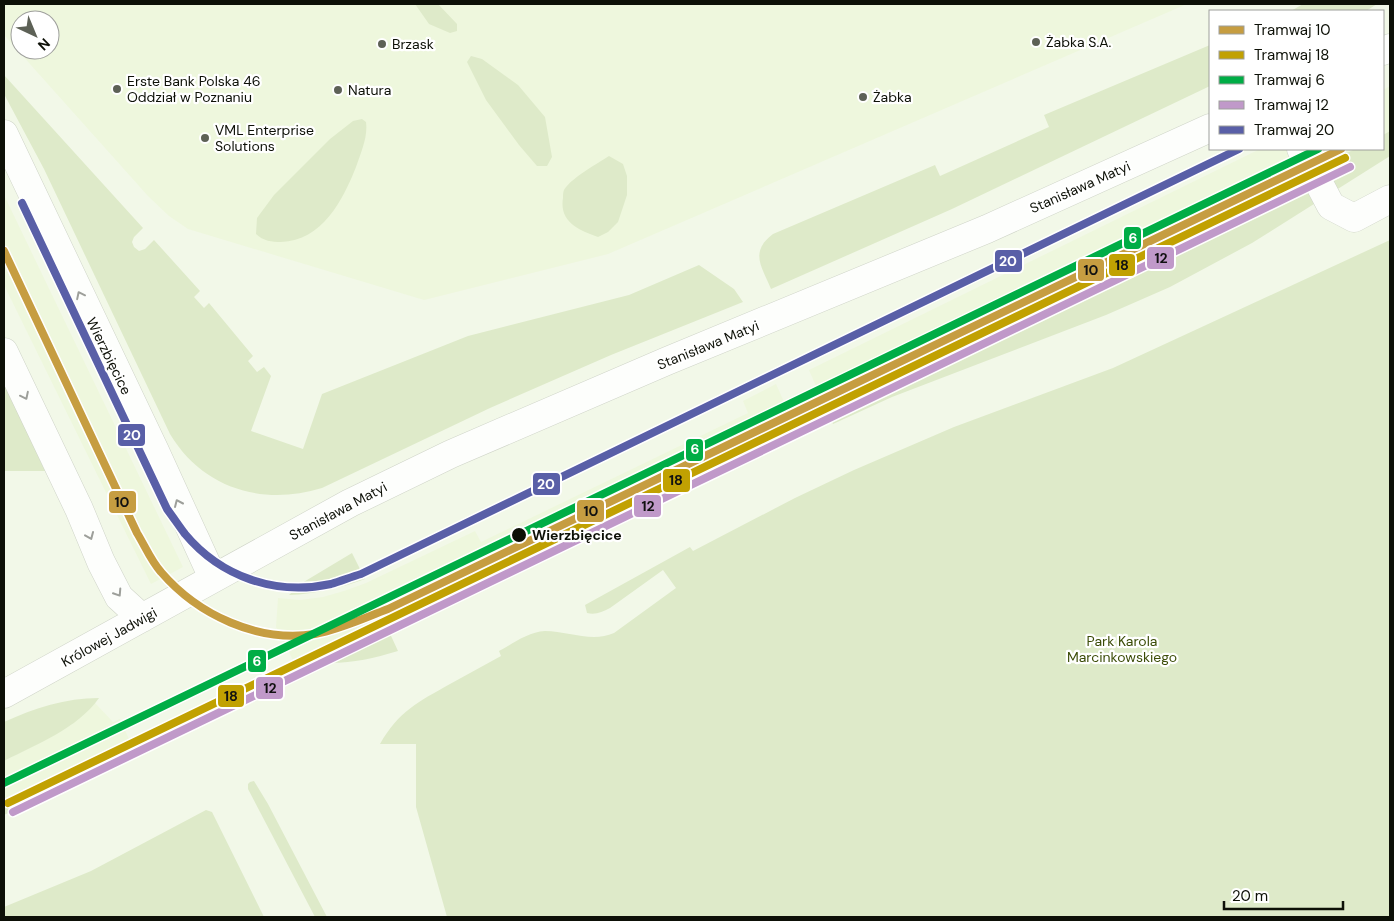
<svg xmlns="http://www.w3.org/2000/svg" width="1394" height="921" font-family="'DM Sans',sans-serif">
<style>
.built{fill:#eef7dd;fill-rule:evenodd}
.green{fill:#deeac9}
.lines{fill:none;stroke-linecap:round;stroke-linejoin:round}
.minor-casing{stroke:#cfd4c8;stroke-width:29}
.minor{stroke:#fdfefc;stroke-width:28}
.tram-1-casing{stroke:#fff;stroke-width:11}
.tram-2-casing{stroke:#fff;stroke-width:11}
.tram-3-casing{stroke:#fff;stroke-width:11}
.tram-4-casing{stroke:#fff;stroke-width:11}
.tram-5-casing{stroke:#fff;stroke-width:11}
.tram-1{stroke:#c69d41;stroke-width:8}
.tram-2{stroke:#c1a102;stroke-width:8}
.tram-3{stroke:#00ad46;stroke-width:8}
.tram-4{stroke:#c099c9;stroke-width:8}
.tram-5{stroke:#595fa7;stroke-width:8}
.oneway{stroke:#9d9f9a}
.poi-dot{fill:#5d6156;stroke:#fff;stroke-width:2}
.stop-dot{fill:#0d1007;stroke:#fff;stroke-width:2}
.labels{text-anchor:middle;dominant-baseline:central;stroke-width:4.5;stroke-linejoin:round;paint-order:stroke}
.poi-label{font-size:14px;fill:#0d1007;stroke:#fff;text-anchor:start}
.street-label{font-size:14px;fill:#0d1007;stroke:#fff}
.stop-label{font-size:14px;font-weight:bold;fill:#0d1007;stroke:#fff;text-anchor:start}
.park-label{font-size:14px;fill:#3b4c07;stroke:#fff}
.line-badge{stroke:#fff;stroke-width:2}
.badge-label{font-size:14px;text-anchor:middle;font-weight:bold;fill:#fff}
.pale-badge-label{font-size:14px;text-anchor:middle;font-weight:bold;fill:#111}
</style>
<rect width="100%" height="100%" fill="#f2f8e8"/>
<!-- built -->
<path class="built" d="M 4,4 L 1187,4 L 608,254 L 424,300 L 188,229 L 169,216 L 148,196 L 4,35 ZM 20,20 L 50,20 L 50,50 L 20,50 Z
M 1390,86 L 1390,131 L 1383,135 L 1383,90 Z
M 1260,149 L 1355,149 L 1075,284 L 825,407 L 809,370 Z
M 4,195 L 183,567 L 151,584 L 4,285 Z
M 776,384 L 793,422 L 760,438 L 754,427 L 385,605 L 391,616 L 295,664 L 276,627 L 278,598 L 300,600 L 323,597 L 344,591 L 366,583 L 475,531 L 481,542 L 748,413 L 743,401 Z
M 95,703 L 113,722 L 120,719 L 129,739 L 133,743 L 4,806 L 4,761 L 54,735 L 71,725 Z"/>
<!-- green -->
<path class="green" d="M 415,4 L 438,4 L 457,24 L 457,31 L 450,33 L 429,24 Z
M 1303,4 L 1377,4 L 1366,11 L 1291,11 Z
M 1210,45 L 1210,86 L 952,209 L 771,289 C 762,267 749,252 773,234 L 935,165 L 940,176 L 1049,127 L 1044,115 Z
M 471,56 L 482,59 L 518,85 L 545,117 L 552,157 L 547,166 L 537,166 L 519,145 L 486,100 L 467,62 Z
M 4,75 L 143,228 L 134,237 L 132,242 L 134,247 L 139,251 L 145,249 L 154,240 L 200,291 L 194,297 L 204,308 L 209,303 L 253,356 L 248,361 L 257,372 L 264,367 L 271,376 L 251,431 L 303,449 L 322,394 L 468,336 L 629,295 L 699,265 L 734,289 L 743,302 L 611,355 L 490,408 L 322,488 C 263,506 203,489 170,434 L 44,169 L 4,94 Z
M 362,119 L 366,122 C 368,137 361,152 356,167 C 343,200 322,241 281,242 C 272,242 263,241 256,234 L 257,218 L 274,195 L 330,139 L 353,121 Z
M 1390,131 L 1390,156 L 1252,243 L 1170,287 L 1106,315 L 892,397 L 833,424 L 825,407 L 1075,284 L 1355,149 L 1383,149 L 1383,135 Z
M 609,156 L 623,164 L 627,176 L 627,195 L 618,222 L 608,232 L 598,237 C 579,230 559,222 563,198 C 563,195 563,192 564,190 C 571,178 597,164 609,156 Z
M 1390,240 L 1390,917 L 447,917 L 416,807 L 416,744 L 380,744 C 399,711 418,702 450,684 C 467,675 484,665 501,656 L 499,651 C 514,643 528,632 545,631 C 568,631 592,643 614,633 L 676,588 L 663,570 L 610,608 C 602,612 596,615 587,613 L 585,605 L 690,547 L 693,551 L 795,498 L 854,470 L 954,427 L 1113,368 Z
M 4,381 L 45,471 L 4,471 Z
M 352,553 L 365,579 C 340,588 316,594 289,595 L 302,583 Z
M 386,625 L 398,651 C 368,660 344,665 313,662 Z
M 99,698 C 77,729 37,744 4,761 L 4,722 C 35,708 65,698 99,698 Z
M 126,751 L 108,763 L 54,791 L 4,815 L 4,806 L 105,758 Z
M 254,781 L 268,804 L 327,917 L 315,917 L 248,789 L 248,784 L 250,782 Z
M 206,810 L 212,812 L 264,917 L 4,917 L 4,907 L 91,871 Z"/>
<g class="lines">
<!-- minor casing -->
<g class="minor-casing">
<path id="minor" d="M 1383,51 L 1390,48
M 4,134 L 155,451 L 213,578
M 1301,149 L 1331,206 L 1354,218 L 1390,199
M 4,352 L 79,509 L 101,562 L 119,597 L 142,618
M 4,694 L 350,503 L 451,454 L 667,361 L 987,229 L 1210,128"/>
</g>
<!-- minor -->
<use href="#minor" class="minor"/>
<!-- tram-1 casing -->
<g class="tram-1-casing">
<path id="tram-1" d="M 4,251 L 137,533 C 145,546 151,561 161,572 C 198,615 258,643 315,634 C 341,629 364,618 388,609 L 1341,149"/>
</g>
<!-- tram-2 casing -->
<g class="tram-2-casing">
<path id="tram-2" d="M 8,803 C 454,589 899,372 1345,158"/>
</g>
<!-- tram-3 casing -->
<g class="tram-3-casing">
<path id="tram-3" d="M 4,783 C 442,573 880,359 1318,149"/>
</g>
<!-- tram-4 casing -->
<g class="tram-4-casing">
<path id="tram-4" d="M 13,812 C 459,598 904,381 1350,167"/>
</g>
<!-- tram-5 casing -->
<g class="tram-5-casing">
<path id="tram-5" d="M 22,203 L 167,509 C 173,517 179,526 185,534 C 221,577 276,596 331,584 C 341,581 351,577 361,574 L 1239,149"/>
</g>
<!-- tram-1 -->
<use href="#tram-1" class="tram-1"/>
<!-- tram-2 -->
<use href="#tram-2" class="tram-2"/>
<!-- tram-3 -->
<use href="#tram-3" class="tram-3"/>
<!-- tram-4 -->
<use href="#tram-4" class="tram-4"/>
<!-- tram-5 -->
<use href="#tram-5" class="tram-5"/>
</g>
<!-- one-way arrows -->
<defs><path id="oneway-chevron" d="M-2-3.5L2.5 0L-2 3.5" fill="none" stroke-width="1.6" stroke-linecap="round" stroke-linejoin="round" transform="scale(1.25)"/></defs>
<g class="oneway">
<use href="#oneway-chevron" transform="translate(80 295) rotate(-116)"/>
<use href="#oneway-chevron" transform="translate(25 396) rotate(64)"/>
<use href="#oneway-chevron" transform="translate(178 503) rotate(-114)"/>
<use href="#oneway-chevron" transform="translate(90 536) rotate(67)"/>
<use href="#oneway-chevron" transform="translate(118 593) rotate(57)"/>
</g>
<!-- markers -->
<g class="poi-dot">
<circle cx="1036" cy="42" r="5"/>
<circle cx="382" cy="44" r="5"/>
<circle cx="117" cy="89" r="5"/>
<circle cx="338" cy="90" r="5"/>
<circle cx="863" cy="97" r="5"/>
<circle cx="205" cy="138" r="5"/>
</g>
<circle class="stop-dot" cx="519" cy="535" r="8"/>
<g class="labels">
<!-- poi labels -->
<g class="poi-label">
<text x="1046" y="42">Żabka S.A.</text>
<text x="392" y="44">Brzask</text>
<text x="127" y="81">Erste Bank Polska 46<tspan x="127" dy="16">Oddział w Poznaniu</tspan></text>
<text x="348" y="90">Natura</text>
<text x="873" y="97">Żabka</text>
<text x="215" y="130">VML Enterprise<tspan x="215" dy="16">Solutions</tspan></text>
</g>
<!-- street labels -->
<g class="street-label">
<text transform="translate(1080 187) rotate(-24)">Stanisława Matyi</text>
<text transform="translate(708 345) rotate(-22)">Stanisława Matyi</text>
<text transform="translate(109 356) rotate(64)">Wierzbięcice</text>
<text transform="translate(338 511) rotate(-28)">Stanisława Matyi</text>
<text transform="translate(109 637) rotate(-29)">Królowej Jadwigi</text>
</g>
<!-- stop labels -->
<g class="stop-label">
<text x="532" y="535">Wierzbięcice</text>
</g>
<!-- park labels -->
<g class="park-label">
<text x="1122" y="641">Park Karola<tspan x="1122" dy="16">Marcinkowskiego</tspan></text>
</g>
</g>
<g class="line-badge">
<rect x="1123" y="226" width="19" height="24" rx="5" fill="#00ad46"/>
<rect x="1146" y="246" width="29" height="24" rx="5" fill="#c099c9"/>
<rect x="994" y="249" width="29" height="24" rx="5" fill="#595fa7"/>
<rect x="1108" y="253" width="28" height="24" rx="5" fill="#c1a102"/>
<rect x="1077" y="258" width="28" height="24" rx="5" fill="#c69d41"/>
<rect x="117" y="423" width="29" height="24" rx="5" fill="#595fa7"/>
<rect x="685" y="438" width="19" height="24" rx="5" fill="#00ad46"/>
<rect x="662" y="468" width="29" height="25" rx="5" fill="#c1a102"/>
<rect x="532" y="472" width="29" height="24" rx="5" fill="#595fa7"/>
<rect x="108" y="490" width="29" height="24" rx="5" fill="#c69d41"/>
<rect x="633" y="494" width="29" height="24" rx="5" fill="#c099c9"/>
<rect x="576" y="499" width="29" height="24" rx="5" fill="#c69d41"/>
<rect x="247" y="649" width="20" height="24" rx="5" fill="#00ad46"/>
<rect x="255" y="676" width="29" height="24" rx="5" fill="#c099c9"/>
<rect x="217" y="684" width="28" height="24" rx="5" fill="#c1a102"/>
</g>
<g class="badge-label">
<text x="1133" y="243">6</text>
<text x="1008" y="266">20</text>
<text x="132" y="440">20</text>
<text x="695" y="454">6</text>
<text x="546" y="489">20</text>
<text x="257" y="666">6</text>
</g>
<g class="pale-badge-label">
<text x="1161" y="263">12</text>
<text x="1122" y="270">18</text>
<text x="1091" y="275">10</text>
<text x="676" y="485">18</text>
<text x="122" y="507">10</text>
<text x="648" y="511">12</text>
<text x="591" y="516">10</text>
<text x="270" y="693">12</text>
<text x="231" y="701">18</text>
</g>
<!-- border -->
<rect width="1394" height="921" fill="none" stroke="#0d1007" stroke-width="10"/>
<!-- legend -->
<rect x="1209" y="10" width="175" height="140" fill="#ffffff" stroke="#9e9f9c"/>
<rect x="1219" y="26" width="25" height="8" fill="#c69d41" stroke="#9e9f9c"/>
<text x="1254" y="35" font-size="15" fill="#0d1007">Tramwaj 10</text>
<rect x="1219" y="51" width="25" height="8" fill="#c1a102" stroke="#9e9f9c"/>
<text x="1254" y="60" font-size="15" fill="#0d1007">Tramwaj 18</text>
<rect x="1219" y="76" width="25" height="8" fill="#00ad46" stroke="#9e9f9c"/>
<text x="1254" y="85" font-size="15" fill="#0d1007">Tramwaj 6</text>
<rect x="1219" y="101" width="25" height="8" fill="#c099c9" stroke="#9e9f9c"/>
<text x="1254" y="110" font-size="15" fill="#0d1007">Tramwaj 12</text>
<rect x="1219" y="126" width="25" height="8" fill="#595fa7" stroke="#9e9f9c"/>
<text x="1254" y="135" font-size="15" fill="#0d1007">Tramwaj 20</text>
<!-- north arrow -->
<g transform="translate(35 35) rotate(136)"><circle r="24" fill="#ffffff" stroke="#9e9f9c"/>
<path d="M0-4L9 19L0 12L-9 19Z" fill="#5d6156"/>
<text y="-8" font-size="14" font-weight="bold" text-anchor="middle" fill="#0d1007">N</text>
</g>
<!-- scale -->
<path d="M1224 901v8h119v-8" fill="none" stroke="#0d1007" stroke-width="2.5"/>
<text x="1232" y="901" font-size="15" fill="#0d1007" stroke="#ffffff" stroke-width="4" paint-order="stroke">20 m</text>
</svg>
